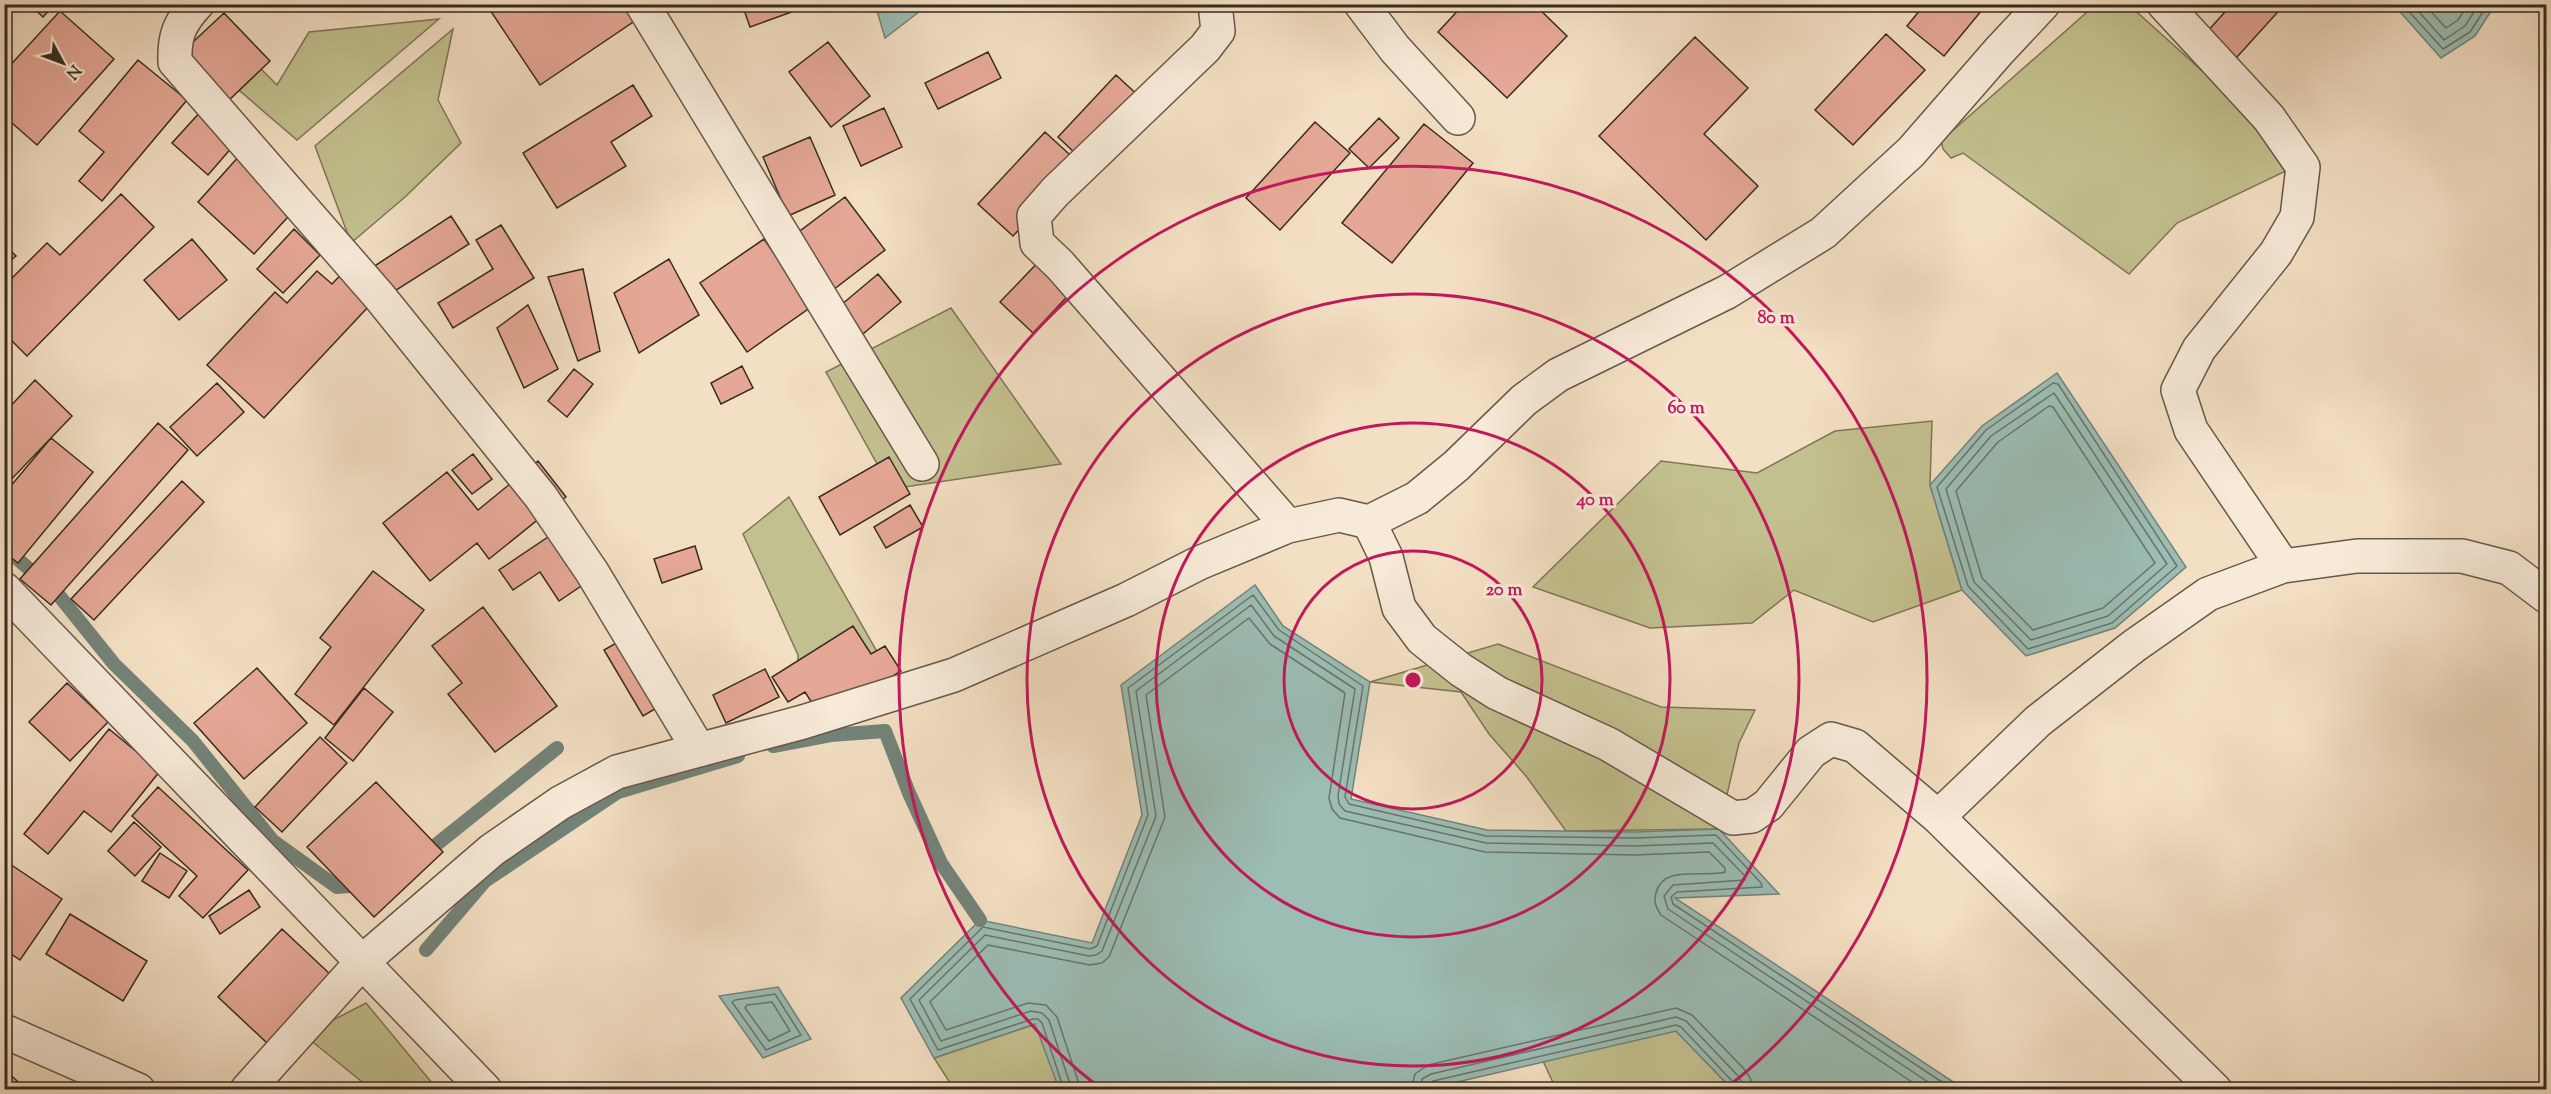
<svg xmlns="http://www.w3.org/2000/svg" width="2551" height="1094" font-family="'Sorts Mill Goudy',serif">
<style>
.green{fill:#c3c08f;stroke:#7e7658;stroke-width:1.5}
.water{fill:#9bbdb4;stroke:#738379;stroke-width:1.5}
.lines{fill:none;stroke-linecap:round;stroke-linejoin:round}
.shore{stroke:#6a746a;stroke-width:1.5}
.stream{stroke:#738379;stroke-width:14}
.building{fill:#e6a896;stroke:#382b20;stroke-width:1.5}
.minor-casing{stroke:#675849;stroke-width:36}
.minor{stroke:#f7ead8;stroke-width:33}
.ring{fill:none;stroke:#c2185b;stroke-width:3}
.centre{fill:#c2185b;stroke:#f7ead8;stroke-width:3}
.ring-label{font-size:18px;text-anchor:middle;font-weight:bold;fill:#c2185b;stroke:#f7ead8;stroke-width:6;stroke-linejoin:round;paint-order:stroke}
</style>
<rect width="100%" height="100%" fill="#f3dfc3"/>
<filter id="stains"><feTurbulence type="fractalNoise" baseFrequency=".00333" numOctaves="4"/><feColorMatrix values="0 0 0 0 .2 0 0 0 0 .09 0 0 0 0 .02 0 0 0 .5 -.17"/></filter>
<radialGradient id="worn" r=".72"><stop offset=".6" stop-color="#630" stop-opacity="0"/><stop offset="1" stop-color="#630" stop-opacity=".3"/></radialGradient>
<!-- green -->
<path class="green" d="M 2095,5 L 2129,5 L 2229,95 L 2288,170 L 2177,223 L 2129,274 L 1963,153 L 1951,158 L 1943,149 L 1941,141 Z
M 439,19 L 297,140 L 220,74 L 244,52 L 277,85 L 309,32 Z
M 453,29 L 438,100 L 461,143 L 405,197 L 351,243 L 315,146 Z
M 951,308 L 1061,464 L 891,489 L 826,372 Z
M 1932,421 L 1930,485 L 1962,590 L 1873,622 L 1794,590 L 1752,623 L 1650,628 L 1533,587 L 1661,461 L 1757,473 L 1835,431 Z
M 789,497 L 888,671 L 798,681 L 798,655 L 743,534 Z
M 1498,644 L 1661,707 L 1755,710 L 1739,743 L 1719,829 L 1566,831 L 1526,776 L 1489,734 L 1461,692 L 1370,682 Z
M 366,1003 L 437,1089 L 371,1089 L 304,1035 Z
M 1036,1024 L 1061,1089 L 954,1089 L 934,1058 Z
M 1676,1031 L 1732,1089 L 1556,1089 L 1543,1061 L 1427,1089 L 1316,1090 Z"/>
<!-- water -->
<path class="water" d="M 875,4 L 928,4 L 928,5 L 885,38 Z
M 2394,5 L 2495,5 L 2475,36 L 2441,58 Z
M 2057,373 L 2186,567 L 2115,628 L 2026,656 L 1962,590 L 1930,485 L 1982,426 Z
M 1255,585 L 1283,626 L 1370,682 L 1351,799 L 1487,830 L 1635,832 L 1719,829 L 1779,894 L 1675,898 L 1964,1089 L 1732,1089 L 1676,1031 L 1427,1089 L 1059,1089 L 1035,1024 L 934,1058 L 901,998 L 980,920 L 1092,943 L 1142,815 L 1121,685 Z
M 778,987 L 811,1039 L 763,1058 L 719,996 Z"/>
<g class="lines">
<!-- shore -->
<path class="shore" d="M 2402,4 L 2443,49 L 2470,32 L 2488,4
M 2412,4 L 2444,40 L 2465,26 L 2479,4
M 2424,4 L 2446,28 L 2458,20 L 2468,4
M 2053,383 L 2058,384 L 2177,566 L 2112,623 L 2028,649 L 1968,586 L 1937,487 L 1986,430 Z
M 2054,393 L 2167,564 L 2108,616 L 2031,640 L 1974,582 L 1946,489 L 1991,436 Z
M 2049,406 L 2053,407 L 2155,563 L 2103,608 L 2033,630 L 1982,578 L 1956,491 L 1998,442 Z
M 775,994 L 801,1035 L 766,1050 L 732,1002 L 735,1000 Z
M 772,1002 L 790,1031 L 769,1041 L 745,1008 L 747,1005 Z
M 1064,1090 L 1042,1023 L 1038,1019 L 1033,1019 L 938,1050 L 910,999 L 983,927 L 1090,949 L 1097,946 L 1148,815 L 1128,688 L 1253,595 L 1279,630 L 1363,686 L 1345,797 L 1349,804 L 1486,836 L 1635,838 L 1716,835 L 1761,883 L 1762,887 L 1677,892 L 1671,897 L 1673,904 L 1954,1090
M 1072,1090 L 1049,1020 L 1042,1013 L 1031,1011 L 941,1041 L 919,1000 L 985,935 L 1089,956 L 1096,955 L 1102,951 L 1156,816 L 1136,691 L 1251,605 L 1274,636 L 1355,689 L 1338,796 L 1339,804 L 1345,811 L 1486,843 L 1635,846 L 1713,843 L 1745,876 L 1745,880 L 1673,885 L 1664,896 L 1668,909 L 1940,1090
M 1081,1090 L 1057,1017 L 1046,1005 L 1028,1003 L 946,1030 L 930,1002 L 988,945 L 1090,965 L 1102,963 L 1109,957 L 1165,817 L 1146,695 L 1249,618 L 1270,644 L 1345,693 L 1329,798 L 1332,809 L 1340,818 L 1485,852 L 1635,855 L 1709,852 L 1725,868 L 1725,872 C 1704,878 1663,864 1656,893 C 1653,901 1656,908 1661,915 L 1924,1090
M 1411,1090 L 1415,1074 L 1428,1065 L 1676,1008 L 1692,1015 L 1746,1071 L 1751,1080 L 1753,1090
M 1420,1090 L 1422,1079 L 1431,1074 L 1676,1017 L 1686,1021 L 1740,1078 L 1744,1090
M 1427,1090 L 1428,1084 L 1433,1081 L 1676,1025 L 1681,1027 L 1734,1083 L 1736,1090"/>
<!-- stream -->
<path class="stream" d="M 6,549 L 57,593 L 114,664 L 193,741 L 273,841 L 337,887 L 361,885
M 773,746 L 831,735 L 885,731 L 909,793 L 941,863 L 980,920
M 422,856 L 557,748
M 426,950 L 485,881 L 618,792 L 738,756"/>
</g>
<!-- building -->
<path class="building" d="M 29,4 L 55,4 L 43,17 Z
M 486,4 L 639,4 L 645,14 L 540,85 Z
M 742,4 L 811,4 L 811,5 L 750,27 Z
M 1464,4 L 1534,4 L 1567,36 L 1507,98 L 1438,32 Z
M 1925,4 L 1987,4 L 1944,56 L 1907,26 Z
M 2232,4 L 2285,4 L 2218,78 L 2190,51 Z
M 60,11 L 114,59 L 37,145 L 4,116 L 4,72 Z
M 224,13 L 270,61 L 226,103 L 179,55 Z
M 1886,34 L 1925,70 L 1853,145 L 1815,110 Z
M 1695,37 L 1748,88 L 1704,134 L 1758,186 L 1706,240 L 1599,136 Z
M 828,42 L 870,96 L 831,127 L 789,72 Z
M 988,52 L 1001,78 L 938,109 L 925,83 Z
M 138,60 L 187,100 L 102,201 L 79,181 L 104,152 L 79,131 Z
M 1116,75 L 1154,110 L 1096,173 L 1058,137 Z
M 633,85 L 652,116 L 611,142 L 626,166 L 557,208 L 523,153 Z
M 212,99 L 247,130 L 208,175 L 172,143 Z
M 884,108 L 902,147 L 861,166 L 843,126 Z
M 1379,118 L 1399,138 L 1369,168 L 1349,149 Z
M 1315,122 L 1350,153 L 1280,230 L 1246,198 Z
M 1424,124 L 1473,163 L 1392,263 L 1342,223 Z
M 1045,132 L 1080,164 L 1013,236 L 978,204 Z
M 810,137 L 835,195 L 788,216 L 763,157 Z
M 240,155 L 297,207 L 254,254 L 198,202 Z
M 121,194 L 154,227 L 27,356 L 4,333 L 4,286 L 47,243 L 60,255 Z
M 845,197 L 885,250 L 833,290 L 792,237 Z
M 451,216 L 469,244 L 390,294 L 373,267 Z
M 501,225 L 534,278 L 453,328 L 438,303 L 493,269 L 476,240 Z
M 294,229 L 320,255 L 283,293 L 257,269 Z
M 192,239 L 227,280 L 179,320 L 144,280 Z
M 764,239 L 811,307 L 747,352 L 700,283 Z
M 4,244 L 16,256 L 4,266 Z
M 1046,254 L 1078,285 L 1033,333 L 1000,302 Z
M 669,259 L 699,315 L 639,353 L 614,293 Z
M 353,262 L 384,290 L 264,418 L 207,365 L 275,292 L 287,303 L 317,271 L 332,284 Z
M 583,269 L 600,351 L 578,361 L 548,277 Z
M 878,274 L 901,302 L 857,339 L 835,310 Z
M 528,305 L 558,369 L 524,388 L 497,328 Z
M 742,366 L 753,388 L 721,404 L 711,383 Z
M 574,369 L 593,384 L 567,417 L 548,401 Z
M 35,380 L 72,416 L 4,487 L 4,413 Z
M 217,383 L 244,412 L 197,456 L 170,427 Z
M 158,423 L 188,450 L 51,605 L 20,579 Z
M 51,438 L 93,472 L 18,563 L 4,552 L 4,494 Z
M 473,454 L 492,479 L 472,494 L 452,470 Z
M 889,457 L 910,494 L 840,535 L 819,497 Z
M 538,461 L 566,497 L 489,559 L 477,543 L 430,581 L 383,523 L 447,472 L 478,510 Z
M 182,481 L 204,502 L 94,620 L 71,599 Z
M 910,505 L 923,527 L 886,548 L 874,527 Z
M 554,533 L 587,582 L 559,601 L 540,572 L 513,590 L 499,570 Z
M 695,546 L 702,569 L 662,583 L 654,559 Z
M 373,571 L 424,610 L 334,725 L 295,694 L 331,647 L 320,638 Z
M 483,607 L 557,706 L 495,752 L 448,694 L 462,683 L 432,646 Z
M 853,626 L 871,654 L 885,646 L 901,671 L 823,720 L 805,692 L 788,702 L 772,677 Z
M 625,638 L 665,703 L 643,716 L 604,650 Z
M 257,668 L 307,723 L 244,779 L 194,723 Z
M 765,669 L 779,697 L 726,723 L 713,695 Z
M 67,683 L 108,722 L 70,761 L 29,722 Z
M 364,688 L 393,712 L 353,761 L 325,738 Z
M 109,729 L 160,771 L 111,832 L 84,811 L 48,854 L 24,834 Z
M 320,737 L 347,763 L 282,832 L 255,807 Z
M 376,782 L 443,852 L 374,917 L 307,847 Z
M 158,787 L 248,870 L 203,918 L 179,896 L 197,876 L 132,816 Z
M 134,822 L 161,847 L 135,876 L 108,851 Z
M 160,853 L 187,871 L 169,898 L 142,881 Z
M 4,860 L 62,899 L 20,960 L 4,949 Z
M 249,890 L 260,907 L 220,934 L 209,916 Z
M 70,914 L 147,961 L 123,1001 L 46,954 Z
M 282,929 L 348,991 L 284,1059 L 218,997 Z
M 4,1069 L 27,1090 L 4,1090 Z"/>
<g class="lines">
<!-- minor casing -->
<g class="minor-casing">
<path id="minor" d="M 197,4 C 179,23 174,37 175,62 L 379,296 L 541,497 L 592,572 L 699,750
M 642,4 L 922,464
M 1215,4 L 1218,31 L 1205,48 L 1055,192 L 1034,216 L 1037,243 L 1060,265 L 1288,526
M 1361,4 L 1395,49 L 1458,118
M 2164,4 L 2269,118 L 2303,167 L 2297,217 L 2276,253 L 2199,349 L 2178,390 L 2191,430 L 2283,566
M 1369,522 L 1417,498 L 1456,466 L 1524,400 L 1558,375 L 1727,292 L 1823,233 L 1911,152 L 1999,51 L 2043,4
M 4,589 L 485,1090
M 1938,817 L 2038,721 L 2134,646 L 2208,594 L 2283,566 L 2357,556 L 2462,556 L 2509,568 L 2546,596
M 4,1031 L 138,1090
M 247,1090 L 363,961 L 492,850 L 560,803 L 617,772 L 803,722 L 954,675 L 1126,600 L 1199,563 L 1288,526 L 1339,515 L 1369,522 L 1386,557 L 1399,608 L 1422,639 L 1461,670 L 1497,693 L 1608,744 L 1733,818 L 1752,816 L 1768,805 L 1811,752 L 1831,739 L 1855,746 L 1938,817 L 2215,1090"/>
</g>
<!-- minor -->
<use href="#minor" class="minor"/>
</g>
<!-- distance rings -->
<g class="ring">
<circle cx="1413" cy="680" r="129"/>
<circle cx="1413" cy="680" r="257"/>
<circle cx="1413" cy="680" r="386"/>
<path d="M1100 1088A514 514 0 1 1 1726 1088"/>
</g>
<circle cx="1413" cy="680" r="9" class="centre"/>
<g class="ring-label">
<text x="1776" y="323">80 m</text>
<text x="1686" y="413">60 m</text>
<text x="1595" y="505">40 m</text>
<text x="1504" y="595">20 m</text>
</g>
<!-- margin -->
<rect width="2551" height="1094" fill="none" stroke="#f3dfc3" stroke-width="24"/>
<rect x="6" y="6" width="2539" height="1082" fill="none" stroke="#382b20" stroke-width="3"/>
<rect x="12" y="12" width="2527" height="1070" fill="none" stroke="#382b20" stroke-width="1.5"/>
<!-- north arrow -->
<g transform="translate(63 63) rotate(131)" stroke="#f7ead8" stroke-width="4.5" paint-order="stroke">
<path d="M0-4.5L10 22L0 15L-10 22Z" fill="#382b20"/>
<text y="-9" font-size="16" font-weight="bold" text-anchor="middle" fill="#382b20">N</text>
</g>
<rect width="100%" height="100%" filter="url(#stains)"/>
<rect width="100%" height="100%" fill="url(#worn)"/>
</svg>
